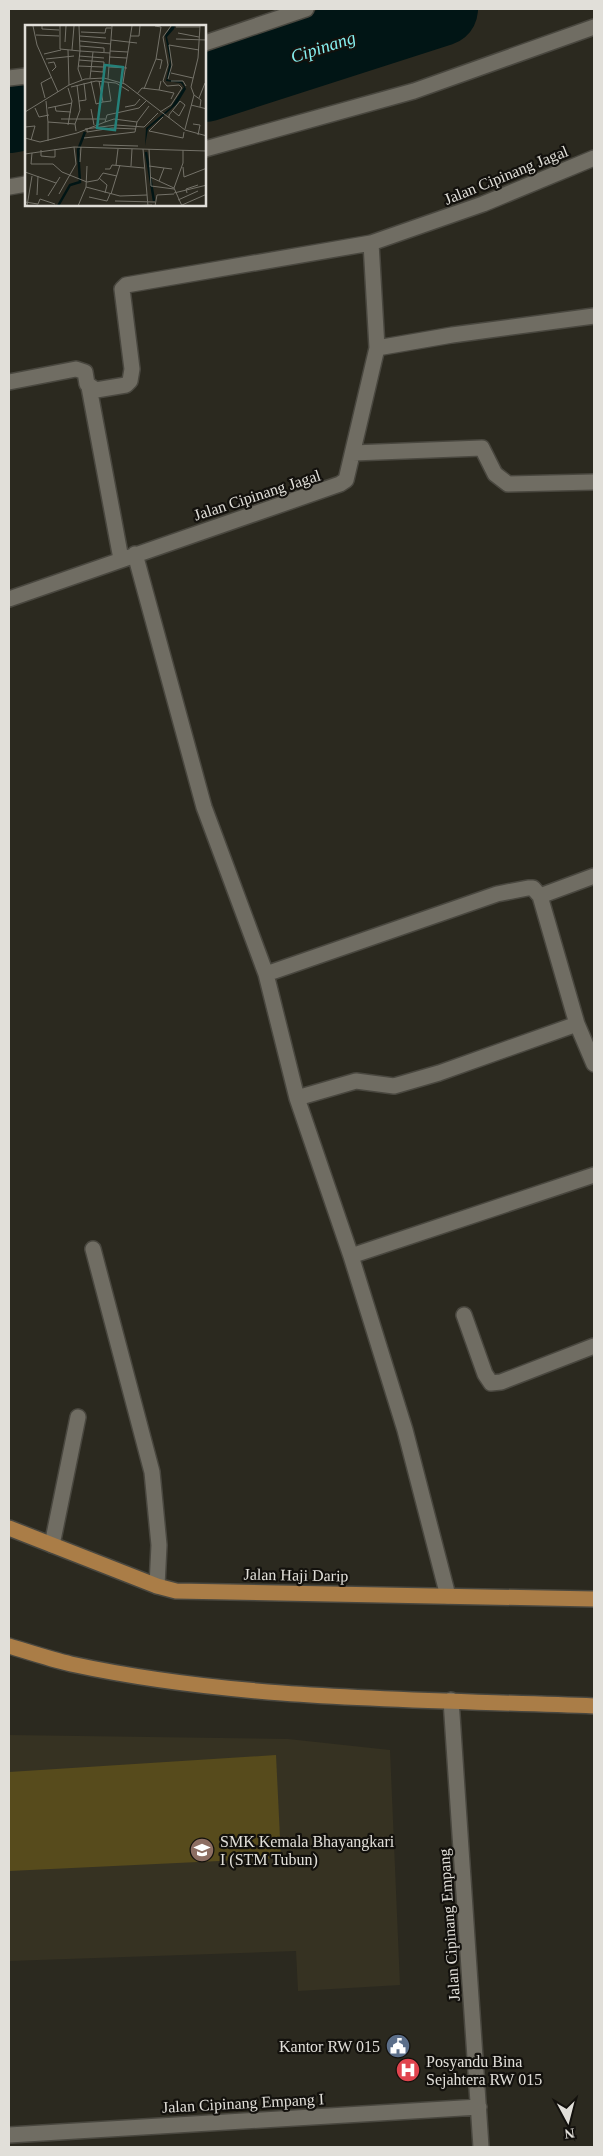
<svg xmlns="http://www.w3.org/2000/svg" width="603" height="2156" font-family="Georgia,serif">
<style>
.built{fill:#363222}
.green{fill:#574b1c}
.lines{fill:none;stroke-linecap:round;stroke-linejoin:round}
.river{stroke:#011515;stroke-width:74}
.minor-casing{stroke:#49473f;stroke-width:18}
.major-casing{stroke:#49473f;stroke-width:18}
.minor{stroke:#706d63;stroke-width:15}
.major{stroke:#aa7d47;stroke-width:15}
.labels{text-anchor:middle;dominant-baseline:central;stroke-width:4.5;stroke-linejoin:round;paint-order:stroke}
.street-label{font-size:16px;fill:#e1dfd9;stroke:#13110d}
.poi-label{font-size:16px;fill:#e1dfd9;stroke:#13110d;text-anchor:start}
.water-label{font-size:18px;font-style:italic;fill:#86f0f0;stroke:#13110d}
.inset-river{fill:none;stroke:#011515;stroke-width:2.5}
.inset-road{fill:none;stroke:#747269;stroke-width:1}
.view{fill:#248079;fill-opacity:0.15;stroke:#248079;stroke-width:2.5}
.inset-edge{fill:none;stroke:#e1dfd9;stroke-width:2.5}
</style>
<rect width="100%" height="100%" fill="#2b291f"/>
<!-- built -->
<path class="built" d="M 9,1735 L 288,1739 L 390,1750 L 400,1985 L 298,1991 L 296,1951 L 9,1961 Z"/>
<!-- green -->
<path class="green" d="M 276,1755 L 281,1858 L 9,1871 L 9,1772 Z"/>
<g class="lines">
<!-- river -->
<path class="river" d="M 205,85 L 441,9
M 9,116 L 26,113"/>
<!-- minor casing -->
<g class="minor-casing">
<path id="minor" d="M 205,43 L 306,9
M 9,78 L 26,76
M 205,149 L 414,91 L 594,27
M 9,187 L 26,184
M 377,348 L 452,335 L 594,316
M 9,382 L 76,369 L 85,372 L 87,384 L 96,390 L 126,385 L 130,381 L 132,369 L 122,289 L 126,285 L 371,243
M 89,387 L 121,559
M 353,453 L 482,448 L 495,474 L 508,484 L 594,482
M 135,554 L 204,807 L 266,974
M 9,599 L 340,484 L 346,480 L 377,348 L 371,243 L 483,204 L 594,158
M 594,876 L 540,896 L 577,1024 L 594,1064
M 297,1098 L 356,1081 L 394,1086 L 439,1073 L 577,1024
M 93,1249 L 152,1472 L 159,1545 L 157,1586
M 351,1256 L 594,1175
M 464,1315 L 485,1374 L 491,1383 L 501,1382 L 594,1346
M 52,1545 L 78,1417
M 448,1596 L 405,1430 L 351,1256 L 297,1098 L 266,974 L 497,894 L 528,888 L 533,888 L 540,896
M 451,1700 L 481,2147
M 9,2135 L 479,2107"/>
</g>
<!-- major casing -->
<g class="major-casing">
<path id="major" d="M 9,1528 L 157,1586 L 176,1591 L 594,1599
M 9,1646 C 29,1652 50,1659 71,1664 C 242,1701 419,1699 594,1706"/>
</g>
<!-- minor -->
<use href="#minor" class="minor"/>
<!-- major -->
<use href="#major" class="major"/>
</g>
<!-- icons -->
<defs>
<g id="school-disc" transform="scale(1.25)"><circle r="9.5" fill="#8d6e63" stroke="#13110d"/><path d="M0-5L7-2L0 1L-7-2ZM-4 1L0 2.5L4 1V4Q0 6-4 4Z" fill="#fff"/></g>
<g id="civic-disc" transform="scale(1.25)"><circle r="9.5" fill="#5c6f8a" stroke="#13110d"/><path d="M-.6-6.5H3V-4.5H.6V-3L4-1V1h2V6H-6V1h2V-1L-.6-3ZM-1.2 2.5V6h2.4V2.5Z" fill="#fff"/></g>
<g id="hospital-disc" transform="scale(1.25)"><circle r="9.5" fill="#e0444e" stroke="#13110d"/><path d="M-5-5h3v3.5h4V-5h3V5h-3V1.5h-4V5h-3Z" fill="#fff"/></g>
</defs>
<g fill-rule="evenodd">
<use href="#school-disc" x="202" y="1850"/>
<use href="#civic-disc" x="398" y="2046"/>
<use href="#hospital-disc" x="408" y="2070"/>
</g>
<g class="labels">
<!-- street labels -->
<g class="street-label">
<text transform="translate(506 175) rotate(-22)">Jalan Cipinang Jagal</text>
<text transform="translate(257 495) rotate(-18)">Jalan Cipinang Jagal</text>
<text transform="translate(296 1575) rotate(1)">Jalan Haji Darip</text>
<text transform="translate(449 1925) rotate(-94)">Jalan Cipinang Empang</text>
<text transform="translate(243 2103) rotate(-3)">Jalan Cipinang Empang I</text>
</g>
<!-- poi labels -->
<g class="poi-label">
<text x="220" y="1841">SMK Kemala Bhayangkari<tspan x="220" dy="18">I (STM Tubun)</tspan></text>
<text x="380" y="2046" text-anchor="end">Kantor RW 015</text>
<text x="426" y="2061">Posyandu Bina<tspan x="426" dy="18">Sejahtera RW 015</tspan></text>
</g>
<!-- water labels -->
<g class="water-label">
<text transform="translate(323 47) rotate(-18)">Cipinang</text>
</g>
</g>
<!-- overview -->
<g transform="translate(25 25)">
<rect width="181" height="181" fill="#2b291f"/>
<path d="M 147,1 L 150,1 L 149,4 L 142,12 L 145,24 L 146,46 L 143,55 L 157,56 L 161,64 L 152,79 L 123,104 L 120,121 L 121,103 L 146,82 L 159,62 L 156,58 L 141,56 L 145,36 L 140,10 Z" fill="#011515"/>
<path class="inset-river" d="M 121,127 L 129,176M 33,181 L 45,160 L 55,157 L 53,125 L 60,107"/>
<path class="inset-road" d="M 8,1 L 12,20 L 33,67M 17,1 L 17,4 L 34,5M 35,1 L 35,24 L 55,26 L 53,44 L 57,55M 54,1 L 55,26 L 85,28M 151,2 L 175,2M 56,7 L 80,8 L 81,3 L 86,3M 153,8 L 174,12M 11,10 L 34,11M 55,11 L 81,13M 106,11 L 114,11 L 115,1M 151,14 L 182,15M 86,15 L 112,18M 55,16 L 86,19M 40,17 L 41,1M 55,21 L 79,23 L 79,27M 43,25 L 44,60M 47,25 L 49,1M 85,26 L 103,27M 19,29 L 36,25M 54,31 L 79,33M 84,32 L 102,33M 21,34 L 49,31M 131,34 L 137,35 L 135,44M 54,35 L 79,37 L 78,47 L 66,46M 23,38 L 29,37 L 31,42 L 27,46M 53,41 L 78,42M 84,42 L 102,43M 146,48 L 168,53M 65,53 L 68,27M 83,54 L 87,1M 143,54 L 147,40 L 144,20 L 174,25M 66,56 L 71,79 L 78,77 L 74,56M 146,56 L 158,56 L 161,61M 98,58 L 107,1M 46,62 L 71,56 L 91,58 L 104,66M 43,63 L 47,76 L 43,100M 119,64 L 131,34 L 136,2 L 130,1M 134,65 L 149,68 L 146,74M 112,69 L 117,63 L 134,65 L 136,56M 169,70 L 176,75 L 175,82M 20,73 L 16,58 L 27,52M 174,73 L 180,58M 21,76 L 23,97 L 50,99 L 51,106M 54,76 L 61,75 L 59,58M 78,77 L 86,76 L 83,57M 166,80 L 182,84M 30,81 L 31,86 L 46,87M 100,82 L 110,80 L 115,74M 10,83 L 14,92 L 24,90M 23,83 L 47,78M 66,84 L 69,100M 0,87 L 44,60 L 60,54 L 79,53 L 100,59 L 160,105 L 182,111M 135,87 L 146,80 L 157,63 L 154,60 L 142,61 L 138,56 L 143,40 L 138,12 L 146,1M 138,92 L 124,106 L 158,113 L 159,107M 144,93 L 144,90 L 155,76 L 160,80 L 154,91 L 148,86M 36,94 L 80,94M 23,97 L 23,116M 80,97 L 89,94 L 112,97M 50,99 L 55,85 L 52,60M 168,99 L 175,100 L 173,110M 0,102 L 10,101 L 6,115M 60,104 L 91,100 L 119,102 L 133,88M 62,104 L 62,107 L 87,103 L 111,104M 160,104 L 169,70 L 166,62 L 173,33 L 175,1M 0,113 L 15,117 L 52,108 L 80,97 L 82,90 L 114,83 L 121,76M 59,113 L 110,107 L 112,97 L 124,81M 78,120 L 113,121M 118,124 L 123,181M 124,124 L 126,161 L 149,164M 16,125 L 16,131 L 26,132 L 30,132 L 30,124M 7,128 L 6,139 L 28,139 L 37,147 L 62,157 L 73,155 L 78,148 L 92,151M 0,129 L 49,122 L 182,126M 55,137 L 56,122M 91,140 L 93,124M 106,141 L 107,124M 124,141 L 139,143M 158,142 L 159,152 L 182,143M 80,144 L 85,144 L 87,140 L 119,143M 0,147 L 31,158M 125,152 L 149,163M 74,153 L 82,160 L 80,168M 134,156 L 139,143 L 147,144M 61,162 L 95,171 L 122,170M 149,168 L 182,160M 162,168 L 161,164 L 173,160M 34,169 L 51,139 L 49,122M 86,169 L 95,140M 12,170 L 13,151M 23,171 L 35,152M 64,172 L 82,176 L 85,169M 153,175 L 173,166M 90,176 L 130,177M 0,177 L 13,179 L 15,174 L 30,179M 157,180 L 182,169M 2,181 L 7,151M 53,181 L 61,162 L 62,141M 103,181 L 127,180M 130,181 L 132,170 L 149,169M 157,181 L 149,163 L 158,138 L 158,125"/>
<path class="view" d="M 80,40 L 98,42 L 90,105 L 72,103 Z"/>
<rect width="181" height="181" class="inset-edge"/>
</g>
<!-- border -->
<rect width="603" height="2156" fill="none" stroke="#e1dfd9" stroke-width="20"/>
<!-- north arrow -->
<g transform="translate(568 2121) rotate(173)" stroke="#13110d" stroke-width="4" paint-order="stroke">
<path d="M0-4L9 19L0 12L-9 19Z" fill="#e1dfd9"/>
<text y="-8" font-size="14" font-weight="bold" text-anchor="middle" fill="#e1dfd9">N</text>
</g>
</svg>
